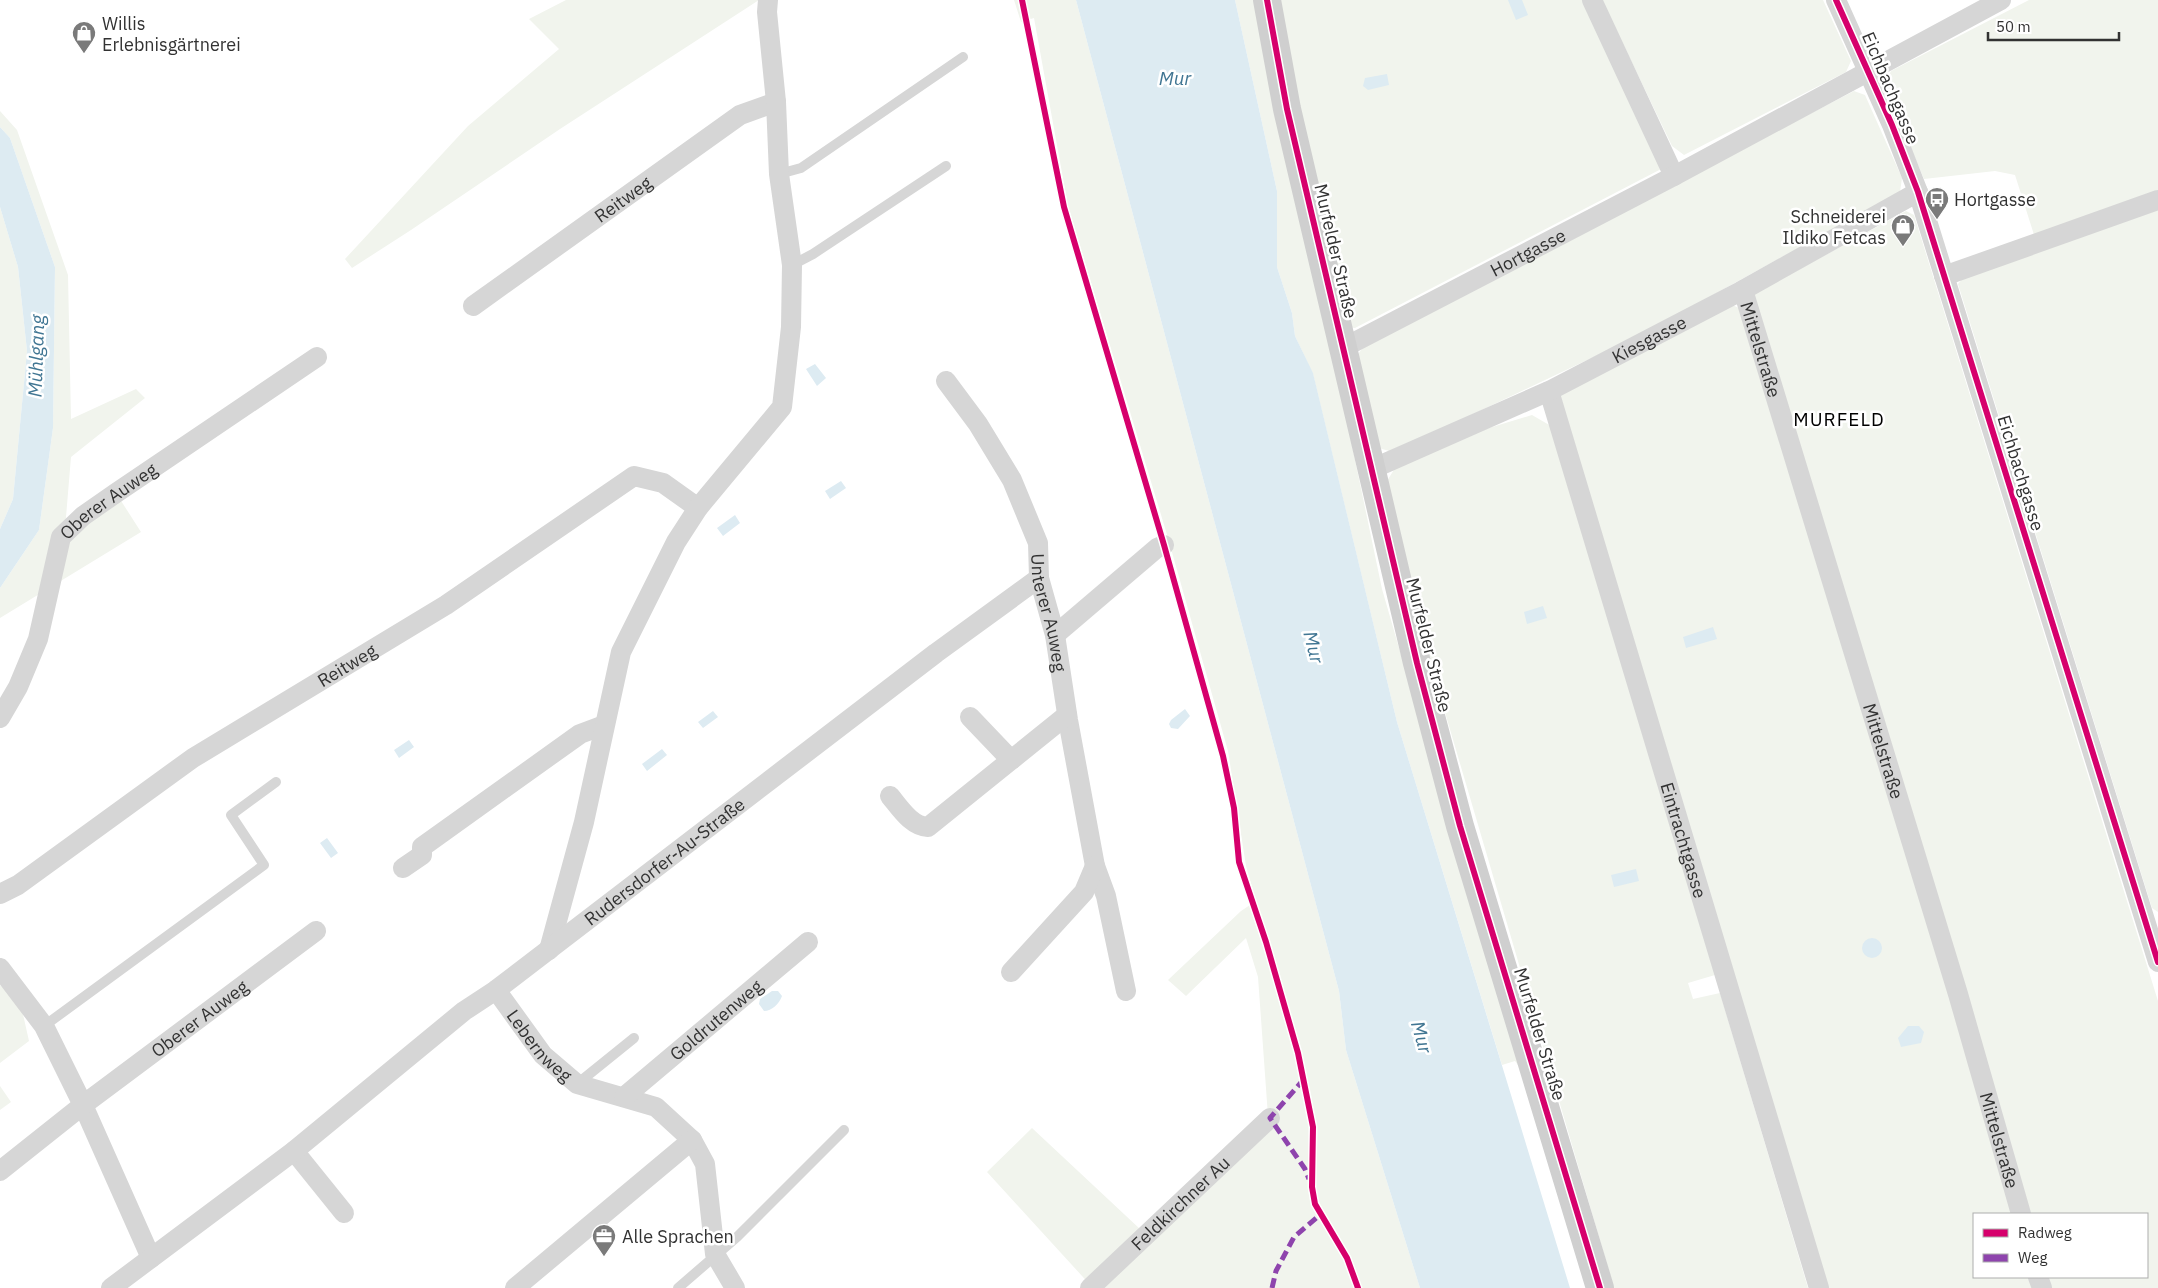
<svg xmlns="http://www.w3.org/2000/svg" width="2158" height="1288" font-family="'IBM Plex Sans',sans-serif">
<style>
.green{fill:#f1f4ed}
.water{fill:#ddebf2}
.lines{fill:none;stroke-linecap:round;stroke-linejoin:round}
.lane{stroke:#d6d6d6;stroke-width:10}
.street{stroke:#d6d6d6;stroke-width:20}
.secondary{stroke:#cfcfcf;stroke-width:28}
.quiet{stroke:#8e44ad;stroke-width:5;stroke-dasharray:10 5;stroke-linecap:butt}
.cycleway-casing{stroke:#fff;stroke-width:9}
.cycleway{stroke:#d6006c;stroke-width:6}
.labels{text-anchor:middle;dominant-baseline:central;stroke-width:5;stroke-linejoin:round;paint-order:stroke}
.poi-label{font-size:18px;fill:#323232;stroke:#fff;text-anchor:start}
.street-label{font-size:18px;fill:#323232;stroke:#fff}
.water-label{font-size:19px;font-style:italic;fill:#417693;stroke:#fff}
.neighbourhood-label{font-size:19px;letter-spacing:1px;fill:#000;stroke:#fff}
</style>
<rect width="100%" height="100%" fill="#fff"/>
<!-- green -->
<path class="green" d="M 566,0 L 759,0 L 560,129 L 411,230 L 352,268 L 345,259 L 468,126 L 559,49 L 529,19 Z
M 1014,0 L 1076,0 L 1339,991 L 1346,1050 L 1420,1288 L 1093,1288 L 987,1172 L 1032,1128 L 1140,1229 L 1269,1130 L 1258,977 L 1246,938 L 1186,996 L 1168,980 L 1241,911 L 1256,901 L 1246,866 L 1228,751 L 1168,538 L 1068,206 L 1034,18 L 1021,22 Z
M 1235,0 L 1259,0 L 1382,589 L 1520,1068 L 1515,1061 L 1502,1065 L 1397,722 L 1313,374 L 1295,336 L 1292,313 L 1277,267 L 1277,191 Z
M 1279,0 L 1584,0 L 1665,167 L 1355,328 L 1346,327 L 1303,124 Z
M 1602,0 L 1823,0 L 1851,61 L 1846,72 L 1684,155 L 1672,146 Z
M 2029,0 L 2158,0 L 2158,196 L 2035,238 L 2015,175 L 1995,171 L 1924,179 L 1884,85 L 1891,71 Z
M 1854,91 L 1865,95 L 1902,178 L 1900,192 L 1642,334 L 1393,452 L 1375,447 L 1355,358 L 1365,345 Z
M 0,111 L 17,130 L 68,275 L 71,419 L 136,389 L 145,398 L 71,457 L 65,529 L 116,493 L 141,532 L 0,618 L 0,588 L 39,530 L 53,428 L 55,267 L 10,138 L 0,127 Z
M 0,207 L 18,267 L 27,351 L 13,499 L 0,529 Z
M 2158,208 L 2158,912 L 2152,908 L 1958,284 L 1964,277 Z
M 1906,211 L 1914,215 L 2158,1001 L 2158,1288 L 2049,1288 L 2046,1277 L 2147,1277 L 2147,1214 L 2028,1214 L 1752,295 Z
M 1730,304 L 1739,308 L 1960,1032 L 2012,1214 L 1974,1214 L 1974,1277 L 2030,1277 L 2033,1288 L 1826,1288 L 1559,398 L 1565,388 Z
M 1532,415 L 1551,426 L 1715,975 L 1688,983 L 1693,999 L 1720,993 L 1808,1288 L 1614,1288 L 1412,600 L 1387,481 L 1395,468 L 1456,438 Z
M 0,985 L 20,1001 L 29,1041 L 0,1063 Z
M 0,1086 L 11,1102 L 0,1110 Z"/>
<!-- water -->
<path class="water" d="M 1076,0 L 1235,0 L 1277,191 L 1277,267 L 1292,313 L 1295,336 L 1313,373 L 1397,722 L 1570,1288 L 1420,1288 L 1346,1050 L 1339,991 Z
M 1508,0 L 1522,0 L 1528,15 L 1516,20 Z
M 1387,74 L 1389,85 L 1368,90 L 1363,86 L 1365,78 Z
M 0,127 L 10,138 L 55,267 L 53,428 L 39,530 L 0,588 L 0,529 L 13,499 L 27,351 L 18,267 L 0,207 Z
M 815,364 L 826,378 L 817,386 L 806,369 Z
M 841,481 L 846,488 L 830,499 L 825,491 Z
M 735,515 L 740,523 L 723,536 L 717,528 Z
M 1543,606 L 1547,618 L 1527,624 L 1524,612 Z
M 1713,627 L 1717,639 L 1686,648 L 1683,637 Z
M 1185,709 L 1190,716 L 1178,729 L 1171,728 L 1169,724 L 1171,720 Z
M 713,711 L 718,717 L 703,728 L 698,722 Z
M 409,740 L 414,747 L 399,758 L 394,750 Z
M 662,749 L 667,755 L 647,771 L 642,764 Z
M 327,838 L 338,853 L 331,858 L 320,843 Z
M 1636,869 L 1639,881 L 1614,887 L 1611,875 Z
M1862 948a10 10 0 1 1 20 0a10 10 0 1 1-20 0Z
M 772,991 L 778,991 L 782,996 C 779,1004 772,1011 764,1011 L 759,1004 L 760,999 Z
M 1908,1026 L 1919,1026 L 1924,1032 L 1921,1043 L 1901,1047 L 1898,1038 Z"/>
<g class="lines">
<!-- lane -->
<path class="lane" d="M 779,174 L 801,168 L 963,57
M 792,265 L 813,254 L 946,166
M 44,1026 L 264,865 L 231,815 L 276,782
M 577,1084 L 634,1038
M 678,1288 L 737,1237 L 844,1130"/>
<!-- street -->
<g class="street">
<path d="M 1592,0 L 1674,176"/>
<path d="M 1836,0 L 1892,125 L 1918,192 L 2158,962"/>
<path d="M 1944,276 L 2158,200"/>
<path id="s1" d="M 1743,290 L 1958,994 L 2021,1214"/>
<path id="s2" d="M 473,306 L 740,115 L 776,102"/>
<path id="s3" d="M 1343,348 L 1674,176 L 2001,0"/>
<path id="s4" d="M 946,381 L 978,424 L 1012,480 L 1038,543 L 1039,578 L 1055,635 L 1068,720 L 1095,866 L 1106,896 L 1126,991"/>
<path id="s5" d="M 1549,391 L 1819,1288"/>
<path id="s6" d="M 1372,469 L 1549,391 L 1743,290 L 1918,192"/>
<path d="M 1055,635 L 1157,548 L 1164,545"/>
<path d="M 970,717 L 1011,760"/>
<path id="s7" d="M 0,718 L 18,687 L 38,639 L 61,537 L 83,516 L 116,493 L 317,357"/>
<path d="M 890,796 C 900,808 911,826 928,827 L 1067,715"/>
<path d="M 403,868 L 422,855 L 422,847 L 580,734 L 604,725"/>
<path id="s8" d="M 0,894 L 18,885 L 193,758 L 446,605 L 634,476 L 663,483 L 698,508"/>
<path d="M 549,950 L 584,822 L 621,652 L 676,542 L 698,508 L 782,407 L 791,327 L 792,265 L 779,174 L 776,102 L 767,12 L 768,0"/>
<path d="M 0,968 L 44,1026 L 83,1105 L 151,1258"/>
<path d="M 1011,972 L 1084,892 L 1095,866"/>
<path id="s9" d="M 496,990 L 543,1055 L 577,1084 L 656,1107 L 692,1140 L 705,1164 L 715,1254 L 735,1288"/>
<path id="s10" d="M 624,1097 L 808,942"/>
<path d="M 294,1151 L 344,1213"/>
<path id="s11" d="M 0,1171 L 83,1105 L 316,931"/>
<path d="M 2038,1277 L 2042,1288"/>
<path id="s12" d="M 111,1288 L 294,1151 L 464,1011 L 496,990 L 936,653 L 1039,578"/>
<path d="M 515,1288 L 692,1140"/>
<path id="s13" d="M 1090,1288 L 1270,1118"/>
</g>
<!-- secondary -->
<path class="secondary" d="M 1267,0 L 1287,109 L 1417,663 L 1460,826 L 1600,1288"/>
<!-- quiet -->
<path class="quiet" d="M 1304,1079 L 1270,1118 L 1305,1169 L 1309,1179
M 1272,1288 L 1276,1271 L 1294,1237 L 1321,1214"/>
<!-- cycleway casing -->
<g class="cycleway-casing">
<path id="cycleway" d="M 1022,0 L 1064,207 L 1164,545 L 1223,756 L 1234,808 L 1239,862 L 1266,942 L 1298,1053 L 1313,1127 L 1312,1187 L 1315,1204 L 1347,1258 L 1358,1288
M 1267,0 L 1287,109 L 1417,663 L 1460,826 L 1600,1288
M 1836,0 L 1892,125 L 1918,192 L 2158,962"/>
</g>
<!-- cycleway -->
<use href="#cycleway" class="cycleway"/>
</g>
<!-- icons -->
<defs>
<g id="shop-pin" transform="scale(1.25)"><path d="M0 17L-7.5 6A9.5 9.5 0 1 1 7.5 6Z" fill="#7a7a7a" stroke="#fff"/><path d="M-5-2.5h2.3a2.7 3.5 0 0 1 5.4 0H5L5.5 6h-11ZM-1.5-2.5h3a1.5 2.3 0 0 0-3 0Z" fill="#fff"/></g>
<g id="bus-pin" transform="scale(1.25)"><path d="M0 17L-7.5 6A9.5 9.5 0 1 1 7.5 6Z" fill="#7a7a7a" stroke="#fff"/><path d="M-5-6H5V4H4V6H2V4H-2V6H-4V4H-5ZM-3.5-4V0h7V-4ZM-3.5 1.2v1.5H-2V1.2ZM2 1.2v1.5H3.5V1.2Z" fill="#fff"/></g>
<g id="office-pin" transform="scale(1.25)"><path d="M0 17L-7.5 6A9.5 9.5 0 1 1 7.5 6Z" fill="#7a7a7a" stroke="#fff"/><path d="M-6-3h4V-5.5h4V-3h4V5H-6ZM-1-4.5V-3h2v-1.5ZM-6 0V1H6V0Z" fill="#fff"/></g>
</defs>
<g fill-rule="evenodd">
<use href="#shop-pin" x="84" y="33"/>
<use href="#bus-pin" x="1937" y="199"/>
<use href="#shop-pin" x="1903" y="226"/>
<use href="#office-pin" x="604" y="1236"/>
</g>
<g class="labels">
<!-- poi labels -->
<g class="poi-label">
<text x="102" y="23">Willis<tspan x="102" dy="21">Erlebnisgärtnerei</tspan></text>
<text x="1954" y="199">Hortgasse</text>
<text x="1886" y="216" text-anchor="end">Schneiderei<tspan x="1886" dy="21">Ildiko Fetcas</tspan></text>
<text x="622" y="1236">Alle Sprachen</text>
</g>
<!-- street labels -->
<g class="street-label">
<text transform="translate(1891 88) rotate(67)">Eichbachgasse</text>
<text stroke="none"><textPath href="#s2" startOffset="184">Reitweg</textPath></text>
<text transform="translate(1336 251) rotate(77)">Murfelder Straße</text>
<text stroke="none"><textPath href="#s3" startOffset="208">Hortgasse</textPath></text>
<text stroke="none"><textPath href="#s6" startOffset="306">Kiesgasse</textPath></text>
<text stroke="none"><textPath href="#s1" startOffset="62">Mittelstraße</textPath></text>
<text transform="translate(2021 473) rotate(73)">Eichbachgasse</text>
<text stroke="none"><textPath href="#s7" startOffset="252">Oberer Auweg</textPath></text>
<text stroke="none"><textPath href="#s4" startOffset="258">Unterer Auweg</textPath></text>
<text transform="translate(1429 645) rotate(76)">Murfelder Straße</text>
<text stroke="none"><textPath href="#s8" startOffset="416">Reitweg</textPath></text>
<text stroke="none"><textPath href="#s1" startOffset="482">Mittelstraße</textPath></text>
<text stroke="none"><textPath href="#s5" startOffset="469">Eintrachtgasse</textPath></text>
<text stroke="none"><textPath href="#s12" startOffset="699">Rudersdorfer-Au-Straße</textPath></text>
<text stroke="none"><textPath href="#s11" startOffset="251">Oberer Auweg</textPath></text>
<text stroke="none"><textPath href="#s10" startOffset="120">Goldrutenweg</textPath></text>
<text transform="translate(1540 1034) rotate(73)">Murfelder Straße</text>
<text stroke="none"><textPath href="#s9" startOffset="71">Lebernweg</textPath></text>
<text stroke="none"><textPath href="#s1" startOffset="888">Mittelstraße</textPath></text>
<text stroke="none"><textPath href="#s13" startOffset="124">Feldkirchner Au</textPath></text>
</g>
<!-- water labels -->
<g class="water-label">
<text x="1175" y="78">Mur</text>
<text transform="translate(36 356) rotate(-88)">Mühlgang</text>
<text transform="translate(1314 647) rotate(76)">Mur</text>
<text transform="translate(1422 1037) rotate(74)">Mur</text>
</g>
<!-- neighbourhood labels -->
<g class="neighbourhood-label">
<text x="1839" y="419">MURFELD</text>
</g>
</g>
<!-- legend -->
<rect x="1973" y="1213" width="175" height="65" fill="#ffffff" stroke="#adadad"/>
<rect x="1983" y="1229" width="25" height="8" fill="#d6006c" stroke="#adadad"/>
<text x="2018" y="1238" font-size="15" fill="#323232">Radweg</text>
<rect x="1983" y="1254" width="25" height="8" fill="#8e44ad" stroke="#adadad"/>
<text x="2018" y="1263" font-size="15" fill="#323232">Weg</text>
<!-- scale -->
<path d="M1988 32v8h131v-8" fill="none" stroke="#323232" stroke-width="2.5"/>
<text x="1996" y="32" font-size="15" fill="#323232" stroke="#ffffff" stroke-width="4" paint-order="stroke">50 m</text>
</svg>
